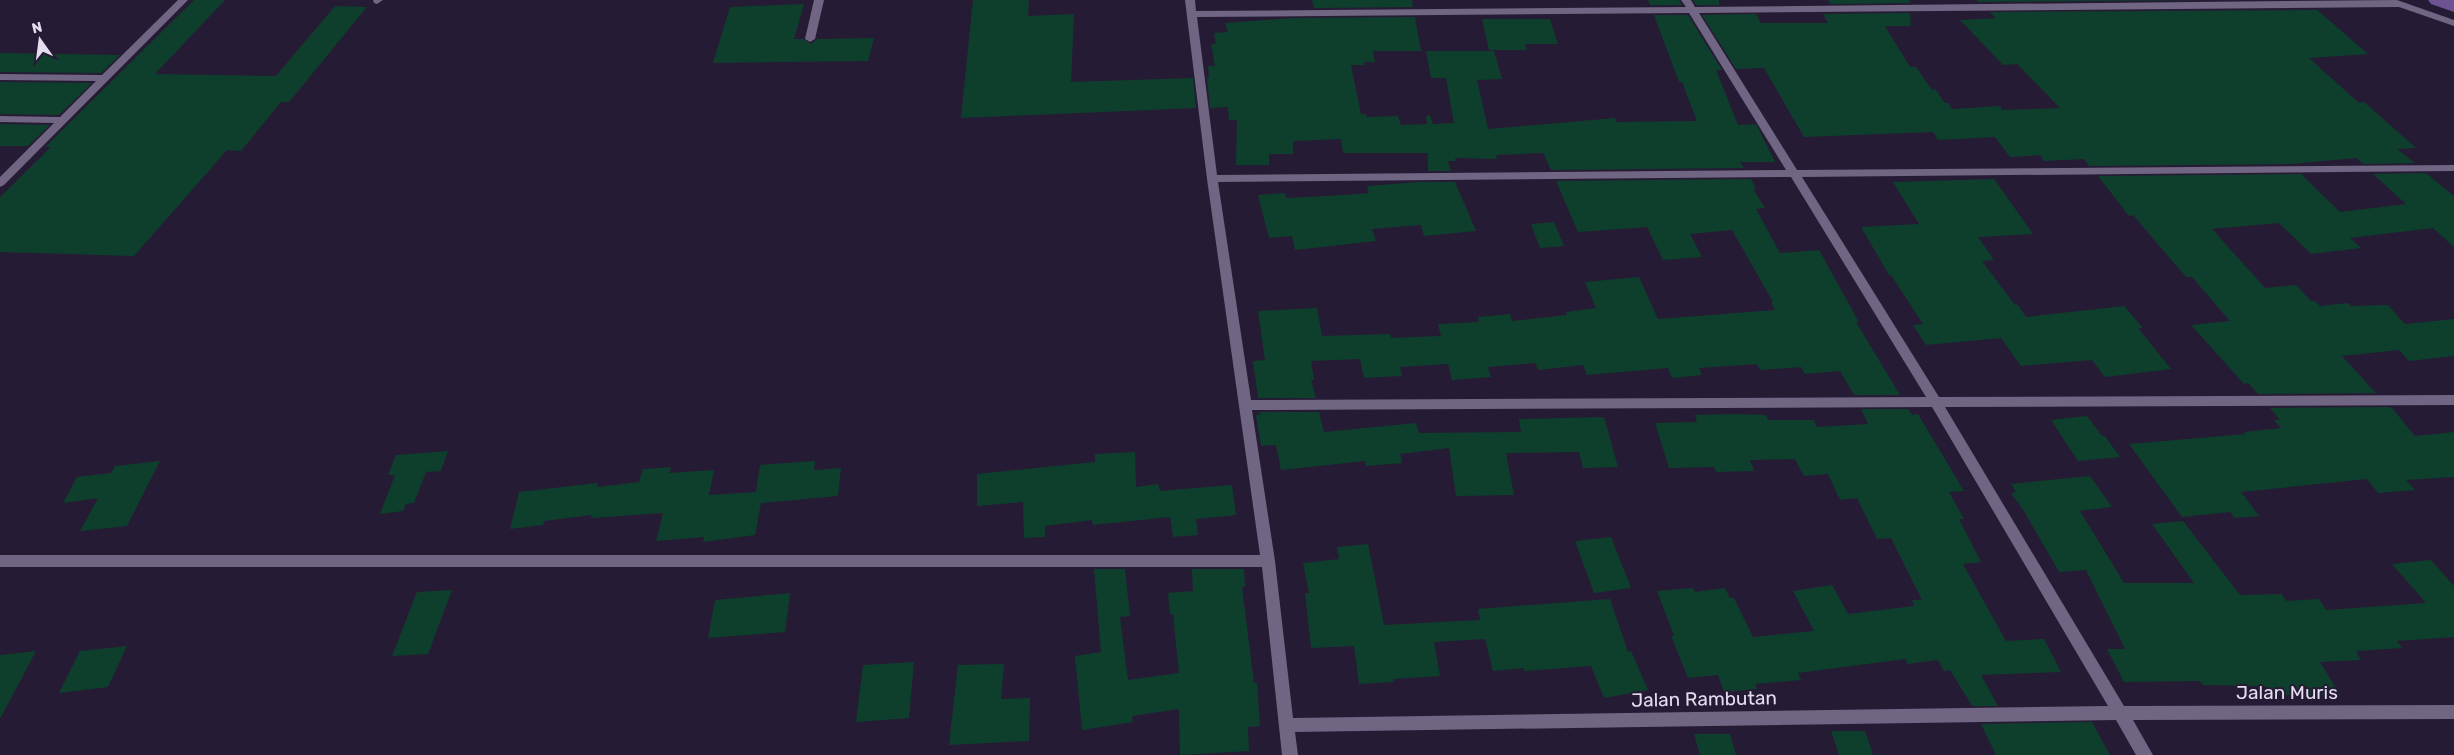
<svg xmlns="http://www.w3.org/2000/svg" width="2454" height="755" font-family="Rubik,sans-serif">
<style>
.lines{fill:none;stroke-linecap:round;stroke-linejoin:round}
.canal{fill:#6e5392;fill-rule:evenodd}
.building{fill:#0e3f2c}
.minor{fill:#706582;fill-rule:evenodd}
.labels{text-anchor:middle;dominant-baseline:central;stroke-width:4;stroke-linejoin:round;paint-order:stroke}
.near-street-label{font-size:19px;fill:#e4deef;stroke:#261b35}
</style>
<rect width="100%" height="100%" fill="#261b35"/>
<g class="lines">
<!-- canal -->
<path class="canal" d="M 2428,0 L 2454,0 L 2454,12 L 2431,4 Z"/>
</g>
<!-- building -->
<path class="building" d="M 194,0 L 225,0 L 155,74 L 276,76 L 335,6 L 367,7 L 289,102 L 281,102 L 241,151 L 227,150 L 134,256 L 0,252 L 0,197 L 51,147 L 45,147 Z
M 973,0 L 1029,0 L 1028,16 L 1074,14 L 1071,82 L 1193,78 L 1196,108 L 961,118 Z
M 1312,0 L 1412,0 L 1413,7 L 1314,8 Z
M 1648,0 L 1679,0 L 1682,5 L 1650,5 Z
M 1693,0 L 1719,0 L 1719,5 L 1696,5 Z
M 1828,0 L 1909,0 L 1910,3 L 1831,4 Z
M 1976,0 L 2209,0 L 1978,2 Z
M 804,4 L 794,39 L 803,39 L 811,44 L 817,39 L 874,38 L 868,61 L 713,63 L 730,7 Z
M 2317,10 L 2368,54 L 2309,58 L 2359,103 L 2364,102 L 2416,148 L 2397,149 L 2415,163 L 2363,164 L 2357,158 L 2291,164 L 2089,166 L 2084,159 L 2044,161 L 2040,155 L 2010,157 L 1995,137 L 1938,140 L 1933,132 L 1804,137 L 1764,68 L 1736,69 L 1702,15 L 1756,14 L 1761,23 L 1828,23 L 1823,14 L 1910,13 L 1911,26 L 1885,26 L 1910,67 L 1916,67 L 1932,90 L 1935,89 L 1945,103 L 1948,103 L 1952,109 L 2000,106 L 2002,110 L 2060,108 L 2017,64 L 2003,65 L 1960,20 L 1996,18 L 1990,12 Z
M 1654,15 L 1688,15 L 1722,70 L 1716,70 L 1738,125 L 1756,124 L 1775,162 L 1740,162 L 1744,168 L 1551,170 L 1543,153 L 1496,155 L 1497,159 L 1455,158 L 1456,161 L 1448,161 L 1451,171 L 1428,171 L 1428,153 L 1343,153 L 1341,139 L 1293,141 L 1293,154 L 1269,154 L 1269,165 L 1236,165 L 1237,120 L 1229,120 L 1228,107 L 1210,108 L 1207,78 L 1209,77 L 1208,66 L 1215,66 L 1211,44 L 1216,44 L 1214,33 L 1228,32 L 1225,23 L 1293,18 L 1415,17 L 1421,51 L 1373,51 L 1375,62 L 1364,62 L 1365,65 L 1351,65 L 1361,114 L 1366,114 L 1366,117 L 1398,116 L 1401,125 L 1427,124 L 1426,116 L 1430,115 L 1433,124 L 1454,123 L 1446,78 L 1431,78 L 1426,51 L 1494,51 L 1502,79 L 1477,80 L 1488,129 L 1615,118 L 1616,122 L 1697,121 L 1682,82 L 1679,82 Z
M 1482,19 L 1550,19 L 1558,44 L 1525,44 L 1527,50 L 1489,50 Z
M 0,53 L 120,55 L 101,73 L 0,72 Z
M 0,82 L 92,83 L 59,115 L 0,114 Z
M 0,124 L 50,125 L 28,146 L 0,146 Z
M 2426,173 L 2454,196 L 2454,247 L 2433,228 L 2350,238 L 2361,248 L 2311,254 L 2279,223 L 2212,229 L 2265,288 L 2296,285 L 2311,301 L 2315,301 L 2320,306 L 2348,303 L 2351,306 L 2388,305 L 2405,324 L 2454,319 L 2454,356 L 2409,361 L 2399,350 L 2342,356 L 2376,393 L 2258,394 L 2248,383 L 2244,384 L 2191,325 L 2230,321 L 2192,277 L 2186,277 L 2133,215 L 2129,216 L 2098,176 L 2301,174 L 2340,212 L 2406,204 L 2373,174 Z
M 1751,179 L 1756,189 L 1753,189 L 1765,208 L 1756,209 L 1780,253 L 1819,250 L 1859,322 L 1856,322 L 1900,395 L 1854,395 L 1840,371 L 1805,374 L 1801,367 L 1760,370 L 1757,364 L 1699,368 L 1702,375 L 1672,378 L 1668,368 L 1587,375 L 1583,365 L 1538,370 L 1535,363 L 1488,367 L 1491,377 L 1452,380 L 1448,364 L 1400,367 L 1402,376 L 1364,378 L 1360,359 L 1311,361 L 1314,380 L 1311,380 L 1316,398 L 1258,398 L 1253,361 L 1265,360 L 1258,311 L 1317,308 L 1322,336 L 1390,334 L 1391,338 L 1441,336 L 1438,324 L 1479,322 L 1478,317 L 1510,314 L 1512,321 L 1567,315 L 1566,312 L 1596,308 L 1585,282 L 1639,277 L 1658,319 L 1775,310 L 1771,302 L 1773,302 L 1732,230 L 1690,234 L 1702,257 L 1663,260 L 1647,227 L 1578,232 L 1556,181 Z
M 1994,179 L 2033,234 L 1978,237 L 1994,260 L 1982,261 L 2015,305 L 2018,305 L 2026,317 L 2124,306 L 2143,328 L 2138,328 L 2171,369 L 2105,377 L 2092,360 L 2021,366 L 2001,338 L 1926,345 L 1913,325 L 1923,324 L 1891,275 L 1889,275 L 1861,227 L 1919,224 L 1893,182 Z
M 1419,182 L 1455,182 L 1476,231 L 1424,236 L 1421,225 L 1372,229 L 1376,241 L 1295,250 L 1292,236 L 1269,238 L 1258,195 L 1285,193 L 1286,198 L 1328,196 L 1369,193 L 1367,186 Z
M 1554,222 L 1564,246 L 1540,248 L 1531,224 Z
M 2388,407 L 2392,408 L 2415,436 L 2454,432 L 2454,477 L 2406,480 L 2415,490 L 2378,493 L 2367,479 L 2241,492 L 2259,516 L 2235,518 L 2230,512 L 2182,517 L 2129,444 L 2246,434 L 2244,432 L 2281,428 L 2274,420 L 2280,420 L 2270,408 Z
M 1861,409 L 1908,409 L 1912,415 L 1918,414 L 1964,491 L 1949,492 L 1964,519 L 1959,519 L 1981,562 L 1963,564 L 2006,641 L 2044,639 L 2061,672 L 1981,675 L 1998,706 L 1972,706 L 1950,670 L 1944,671 L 1938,660 L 1907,664 L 1905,659 L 1798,673 L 1801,680 L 1755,684 L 1757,689 L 1724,692 L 1718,675 L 1688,678 L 1671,636 L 1674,636 L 1657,591 L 1693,588 L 1695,592 L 1725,588 L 1730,598 L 1734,598 L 1753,637 L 1814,631 L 1793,591 L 1832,585 L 1848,614 L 1914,606 L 1912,600 L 1922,600 L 1891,538 L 1877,539 L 1857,498 L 1840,500 L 1828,474 L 1804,476 L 1795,459 L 1750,460 L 1754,471 L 1716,472 L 1714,467 L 1669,468 L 1655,423 L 1697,422 L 1695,415 L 1737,414 L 1766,415 L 1768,420 L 1814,420 L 1817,427 L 1868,424 Z
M 1259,412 L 1319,412 L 1324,432 L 1416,423 L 1419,433 L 1521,432 L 1519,419 L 1604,417 L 1618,467 L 1583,468 L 1579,452 L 1506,453 L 1514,495 L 1456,496 L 1449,448 L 1400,454 L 1402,463 L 1366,466 L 1365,461 L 1281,470 L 1276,445 L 1261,446 L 1256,415 L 1260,415 Z
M 2087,416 L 2102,436 L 2105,436 L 2120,457 L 2078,461 L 2051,420 Z
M 448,451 L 441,471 L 426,472 L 414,503 L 406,504 L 403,511 L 380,514 L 395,475 L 388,475 L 396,455 Z
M 1135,452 L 1136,487 L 1158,484 L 1160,491 L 1232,485 L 1236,515 L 1196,519 L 1198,535 L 1173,537 L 1170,517 L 1093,525 L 1092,520 L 1045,526 L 1045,537 L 1024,538 L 1023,502 L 977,506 L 977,474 L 1095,462 L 1095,454 Z
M 160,461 L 127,526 L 80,531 L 98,498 L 63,503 L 77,477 L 111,473 L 115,466 Z
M 815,461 L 814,470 L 841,468 L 838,496 L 761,503 L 755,535 L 703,542 L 704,537 L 656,541 L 663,513 L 591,518 L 592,515 L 544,521 L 543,525 L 510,529 L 519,492 L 598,483 L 597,487 L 639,482 L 643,469 L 671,467 L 669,473 L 714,470 L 709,495 L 756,492 L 760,465 Z
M 2090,476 L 2112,507 L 2080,511 L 2124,583 L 2194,583 L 2152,524 L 2183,521 L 2240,595 L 2282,594 L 2286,601 L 2319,599 L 2326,610 L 2426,603 L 2392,564 L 2431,560 L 2454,586 L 2454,637 L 2397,641 L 2402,648 L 2356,651 L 2361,660 L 2320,662 L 2340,695 L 2271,695 L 2265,686 L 2203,685 L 2200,681 L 2124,682 L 2107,649 L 2125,649 L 2086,570 L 2059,572 L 2024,511 L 2011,493 L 2016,492 L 2011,484 Z
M 1611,537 L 1631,588 L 1594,593 L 1575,541 Z
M 1368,544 L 1384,625 L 1480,620 L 1478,609 L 1610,599 L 1628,652 L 1631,651 L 1648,690 L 1604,698 L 1591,666 L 1524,671 L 1524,668 L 1493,671 L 1485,639 L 1434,642 L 1440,676 L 1393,679 L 1394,682 L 1359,684 L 1354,646 L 1311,648 L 1305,593 L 1309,593 L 1303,563 L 1339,559 L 1337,547 Z
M 1094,569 L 1125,569 L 1130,616 L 1120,617 L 1128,680 L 1179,673 L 1173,614 L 1170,614 L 1168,593 L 1193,591 L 1192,569 L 1244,569 L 1245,587 L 1242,587 L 1254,683 L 1257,683 L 1260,726 L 1248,727 L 1249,751 L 1180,755 L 1179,709 L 1132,716 L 1133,722 L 1082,730 L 1075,656 L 1101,652 Z
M 452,590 L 428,654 L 392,656 L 417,592 Z
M 790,593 L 785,632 L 708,638 L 715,600 Z
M 127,646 L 108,687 L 59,693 L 80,651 Z
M 36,651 L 0,719 L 0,655 Z
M 914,662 L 909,718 L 856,722 L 863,665 Z
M 1004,664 L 1001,699 L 1030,698 L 1029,741 L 949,745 L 958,665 Z
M 2092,722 L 2110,755 L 1996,755 L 1981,724 Z
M 1831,731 L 1865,731 L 1873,755 L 1839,755 Z
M 1694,734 L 1730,734 L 1736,755 L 1700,755 Z"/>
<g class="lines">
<!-- minor -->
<path class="minor" d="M 178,0 L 188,0 L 4,185 L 0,187 L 0,177 L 54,123 L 0,122 L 0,116 L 60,117 L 96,81 L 0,80 L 0,74 L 102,75 Z
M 373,0 L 383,0 L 377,4 L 374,3 Z
M 814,0 L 824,0 L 815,39 L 810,42 L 805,39 Z
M 1185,0 L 1195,0 L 1196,11 L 1686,7 L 1681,0 L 1691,0 L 1695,7 L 2397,0 L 2454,20 L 2454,26 L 2399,7 L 1699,13 L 1797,170 L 2454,165 L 2454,171 L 1802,177 L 1939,397 L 2454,395 L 2454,405 L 1945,407 L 2124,706 L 2454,705 L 2454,719 L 2133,720 L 2153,755 L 2136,755 L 2116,720 L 1295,732 L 1298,755 L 1282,755 L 1262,567 L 0,567 L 0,555 L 1260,555 L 1207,179 ZM 1689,13 L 1786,170 L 1217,175 L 1197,17 ZM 1791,177 L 1926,397 L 1251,400 L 1218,182 ZM 1932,407 L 2108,706 L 1293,718 L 1275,561 L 1252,410 Z"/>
</g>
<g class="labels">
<!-- near-street labels -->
<g class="near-street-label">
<text x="2287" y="692">Jalan Muris</text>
<text transform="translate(1704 699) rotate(-1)">Jalan Rambutan</text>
</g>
</g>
<!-- north arrow -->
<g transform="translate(40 40) rotate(346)" stroke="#261b35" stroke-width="4" paint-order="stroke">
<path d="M0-4L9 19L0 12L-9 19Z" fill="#e4deef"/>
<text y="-8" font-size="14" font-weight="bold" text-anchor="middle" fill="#e4deef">N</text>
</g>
</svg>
